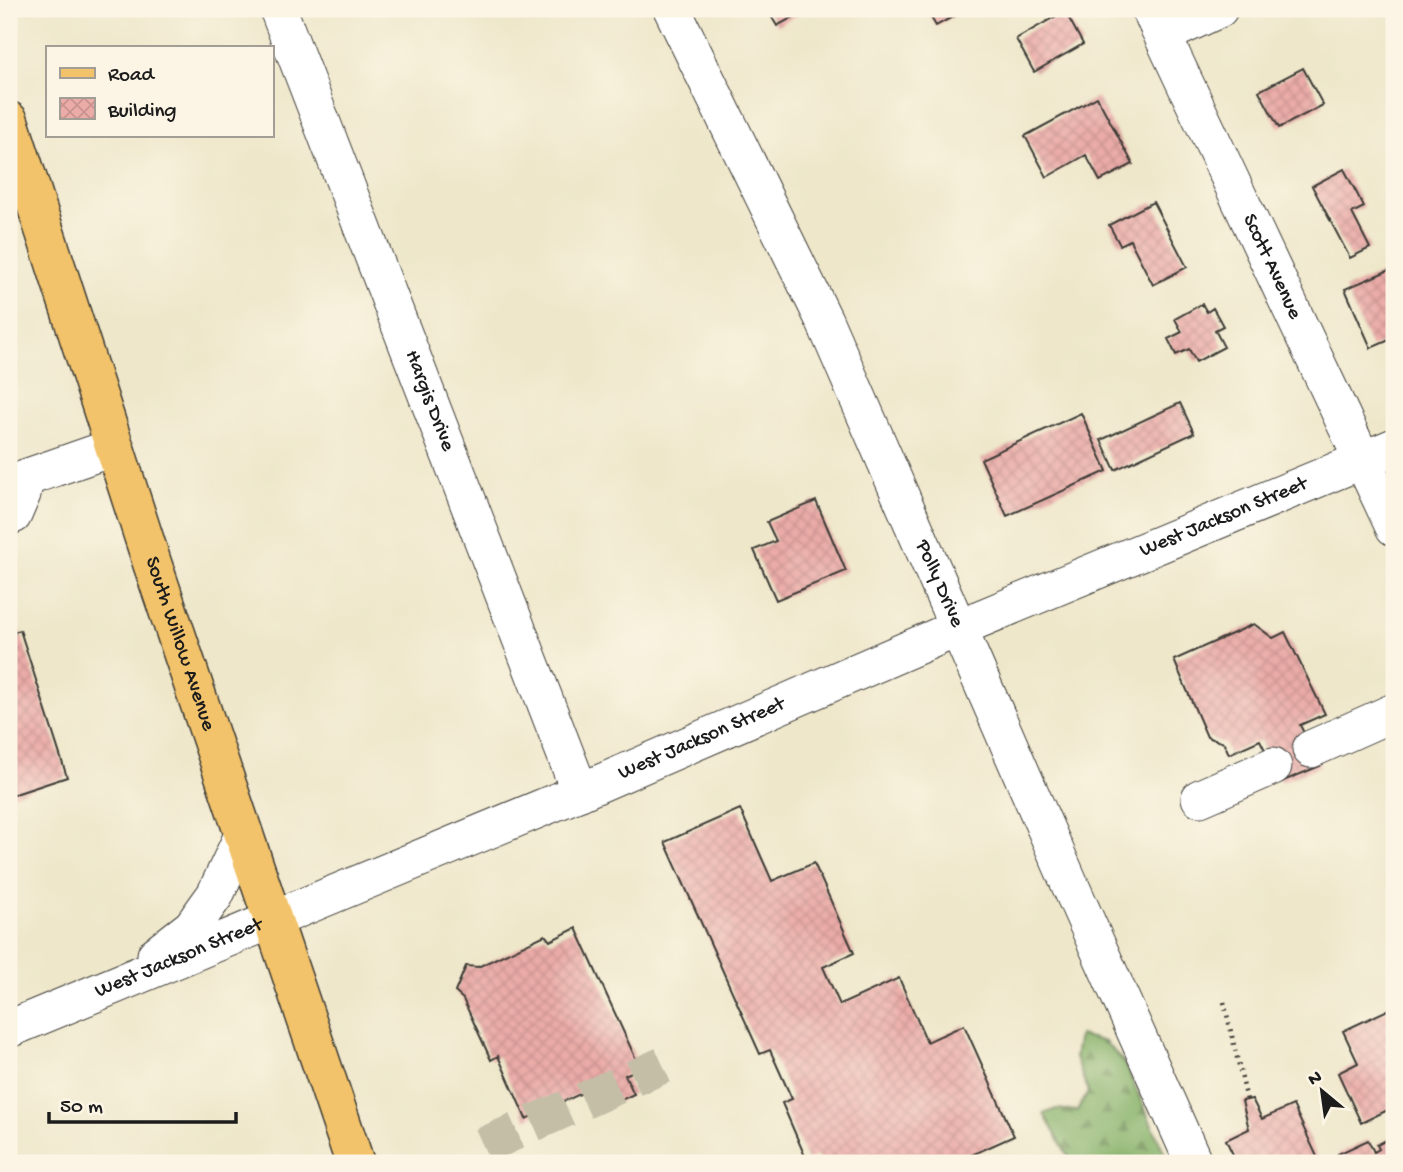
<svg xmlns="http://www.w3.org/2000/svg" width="1403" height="1172" font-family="'Gochi Hand',sans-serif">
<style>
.forest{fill:url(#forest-firs);stroke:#526743;stroke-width:2}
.building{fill:url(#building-cross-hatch)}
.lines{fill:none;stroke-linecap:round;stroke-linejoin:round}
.minor-tunnel{stroke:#c4bea7;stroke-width:37;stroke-dasharray:37 18;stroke-linecap:butt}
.minor-casing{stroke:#3c3a36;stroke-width:39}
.major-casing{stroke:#3c3a36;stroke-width:41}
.path{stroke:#3c3a36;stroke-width:4.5;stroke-dasharray:2 5;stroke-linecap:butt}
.minor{stroke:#fff;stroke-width:37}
.major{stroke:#f2c36a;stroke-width:38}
.labels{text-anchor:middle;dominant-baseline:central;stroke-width:5;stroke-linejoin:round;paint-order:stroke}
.street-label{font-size:21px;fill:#1c1c1c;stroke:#fcf5e5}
</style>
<defs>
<pattern id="forest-firs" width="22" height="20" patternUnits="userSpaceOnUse" patternTransform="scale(1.75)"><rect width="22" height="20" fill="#87b26a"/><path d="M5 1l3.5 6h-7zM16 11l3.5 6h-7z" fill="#6e9056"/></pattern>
<pattern id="building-cross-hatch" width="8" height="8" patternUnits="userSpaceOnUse" patternTransform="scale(1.75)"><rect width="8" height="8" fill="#ebaca8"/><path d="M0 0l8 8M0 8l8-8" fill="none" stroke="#c99390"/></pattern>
</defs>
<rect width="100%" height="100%" fill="#fcf5e5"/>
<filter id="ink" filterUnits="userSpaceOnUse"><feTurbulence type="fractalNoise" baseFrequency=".0143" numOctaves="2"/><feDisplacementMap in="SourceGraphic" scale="14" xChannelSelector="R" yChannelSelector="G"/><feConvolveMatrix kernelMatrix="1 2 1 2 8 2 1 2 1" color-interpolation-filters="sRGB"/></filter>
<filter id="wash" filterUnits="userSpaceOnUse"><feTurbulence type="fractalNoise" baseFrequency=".00686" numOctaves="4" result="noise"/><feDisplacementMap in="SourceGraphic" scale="28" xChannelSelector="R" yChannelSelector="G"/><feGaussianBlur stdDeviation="1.57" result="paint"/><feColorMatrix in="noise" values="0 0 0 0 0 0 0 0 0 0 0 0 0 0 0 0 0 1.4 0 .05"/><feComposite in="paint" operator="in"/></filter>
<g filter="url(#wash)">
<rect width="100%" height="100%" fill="#eee7ca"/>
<!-- forest -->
<path class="forest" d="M 1079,1035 L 1105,1042 L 1124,1062 L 1169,1163 L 1072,1163 L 1044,1114 L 1056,1109 L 1077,1111 L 1088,1092 L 1075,1057 Z"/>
<g id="blocks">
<!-- building -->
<path class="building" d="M 767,9 L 808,9 L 777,26 Z
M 926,9 L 967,9 L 936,26 Z
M 1065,11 L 1083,44 L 1034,72 L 1016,39 Z
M 1303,68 L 1323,105 L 1279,128 L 1259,91 Z
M 1097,97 L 1133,164 L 1100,181 L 1086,155 L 1047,177 L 1025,136 Z
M 1344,169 L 1364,207 L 1352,213 L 1370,248 L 1350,258 L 1312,186 Z
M 1153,202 L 1187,267 L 1153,285 L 1130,240 L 1120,245 L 1109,225 Z
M 1394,268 L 1394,338 L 1371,348 L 1345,289 Z
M 1202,304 L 1207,312 L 1213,308 L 1223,326 L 1215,330 L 1224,347 L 1196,362 L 1189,349 L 1176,355 L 1168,339 L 1182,332 L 1175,319 Z
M 1180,403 L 1194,433 L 1115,470 L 1101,440 Z
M 1081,413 L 1107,471 L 1007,516 L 981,459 Z
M 816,501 L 846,571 L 776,600 L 754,550 L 776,541 L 767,522 Z
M 1254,624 L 1273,638 L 1285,632 L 1325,714 L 1300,725 L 1320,766 L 1281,782 L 1260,740 L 1229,754 L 1224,743 L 1207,737 L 1174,660 Z
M 20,630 L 67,777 L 9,796 L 9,634 Z
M 740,809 L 772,881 L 814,863 L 854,953 L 823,967 L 840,1005 L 899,978 L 927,1042 L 964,1025 L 1014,1136 L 954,1163 L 820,1163 L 817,1156 L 807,1161 L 782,1103 L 792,1099 L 770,1050 L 760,1054 L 665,842 Z
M 576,928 L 640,1068 L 625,1075 L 634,1094 L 604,1108 L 595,1087 L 526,1119 L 498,1056 L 491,1060 L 463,999 L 455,992 L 466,966 L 478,967 L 545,935 L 550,941 Z
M 1394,1007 L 1394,1107 L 1361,1123 L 1338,1073 L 1358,1063 L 1343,1031 Z
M 1252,1099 L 1262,1119 L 1293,1105 L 1320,1163 L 1237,1163 L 1226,1140 L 1249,1129 L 1242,1101 Z
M 1394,1136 L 1394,1163 L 1342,1163 L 1338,1154 L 1368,1140 L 1374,1152 L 1379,1149 L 1377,1145 Z"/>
</g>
</g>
<g filter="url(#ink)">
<use href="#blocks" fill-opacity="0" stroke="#3c3a36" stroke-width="2"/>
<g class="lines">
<!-- minor-tunnel -->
<path class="minor-tunnel" d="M 483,1146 L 663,1065"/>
<!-- minor casing -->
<g class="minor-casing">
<g id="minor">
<path id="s1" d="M 278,9 L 580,792"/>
<path id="s2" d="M 672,9 L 824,320 L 1071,887 L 1194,1163"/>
<path id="s3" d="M 1150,9 L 1394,527"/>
<path d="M 1163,35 L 1219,9"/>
<path d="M 9,516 L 13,515 L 22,494 L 25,478 L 114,447"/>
<path d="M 1311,749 L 1394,712"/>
<path d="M 1200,798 L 1273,766"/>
<path d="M 156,955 L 192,927 L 215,895 L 244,833"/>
<path id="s4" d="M 9,1029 L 580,792 L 958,628 L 1394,447"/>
</g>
</g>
<!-- major casing -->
<g class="major-casing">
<g id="major">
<path id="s5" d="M 9,121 L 152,563 L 355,1163"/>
</g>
</g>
<!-- path -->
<path class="path" d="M 1224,1002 L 1247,1100"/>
<!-- minor -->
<use href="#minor" class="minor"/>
<!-- major -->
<use href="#major" class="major"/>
</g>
</g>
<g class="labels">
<!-- street labels -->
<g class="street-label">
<text stroke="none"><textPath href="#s3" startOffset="285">Scott Avenue</textPath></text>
<text stroke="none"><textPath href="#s1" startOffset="420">Hargis Drive</textPath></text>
<text stroke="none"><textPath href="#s4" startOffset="1318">West Jackson Street</textPath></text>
<text stroke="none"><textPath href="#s2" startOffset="634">Polly Drive</textPath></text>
<text stroke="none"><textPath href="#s5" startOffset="550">South Willow Avenue</textPath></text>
<text stroke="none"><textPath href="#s4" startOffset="751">West Jackson Street</textPath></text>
<text stroke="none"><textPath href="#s4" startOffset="184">West Jackson Street</textPath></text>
</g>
</g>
<!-- margin -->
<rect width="1403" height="1172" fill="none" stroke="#fcf5e5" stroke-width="35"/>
<!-- legend -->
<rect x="46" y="46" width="228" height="91" fill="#fcf5e5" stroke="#a29e95" stroke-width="2"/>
<rect x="60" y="68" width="35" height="10" fill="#f2c36a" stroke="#a29e95" stroke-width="2"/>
<text x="108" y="80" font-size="21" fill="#1c1c1c">Road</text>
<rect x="60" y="98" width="35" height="21" fill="url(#building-cross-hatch)" stroke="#a29e95" stroke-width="2"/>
<text x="108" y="116" font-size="21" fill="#1c1c1c">Building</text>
<!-- north arrow -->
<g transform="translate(1322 1091) rotate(331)" stroke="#fcf5e5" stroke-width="5" paint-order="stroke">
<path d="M0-5L12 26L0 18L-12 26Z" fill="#1c1c1c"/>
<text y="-10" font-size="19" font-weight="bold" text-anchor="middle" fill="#1c1c1c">N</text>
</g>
<!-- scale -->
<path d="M49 1112v10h187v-10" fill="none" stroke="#1c1c1c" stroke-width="3.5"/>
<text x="60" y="1112" font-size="21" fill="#1c1c1c" stroke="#fcf5e5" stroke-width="5" paint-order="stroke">50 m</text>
</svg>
